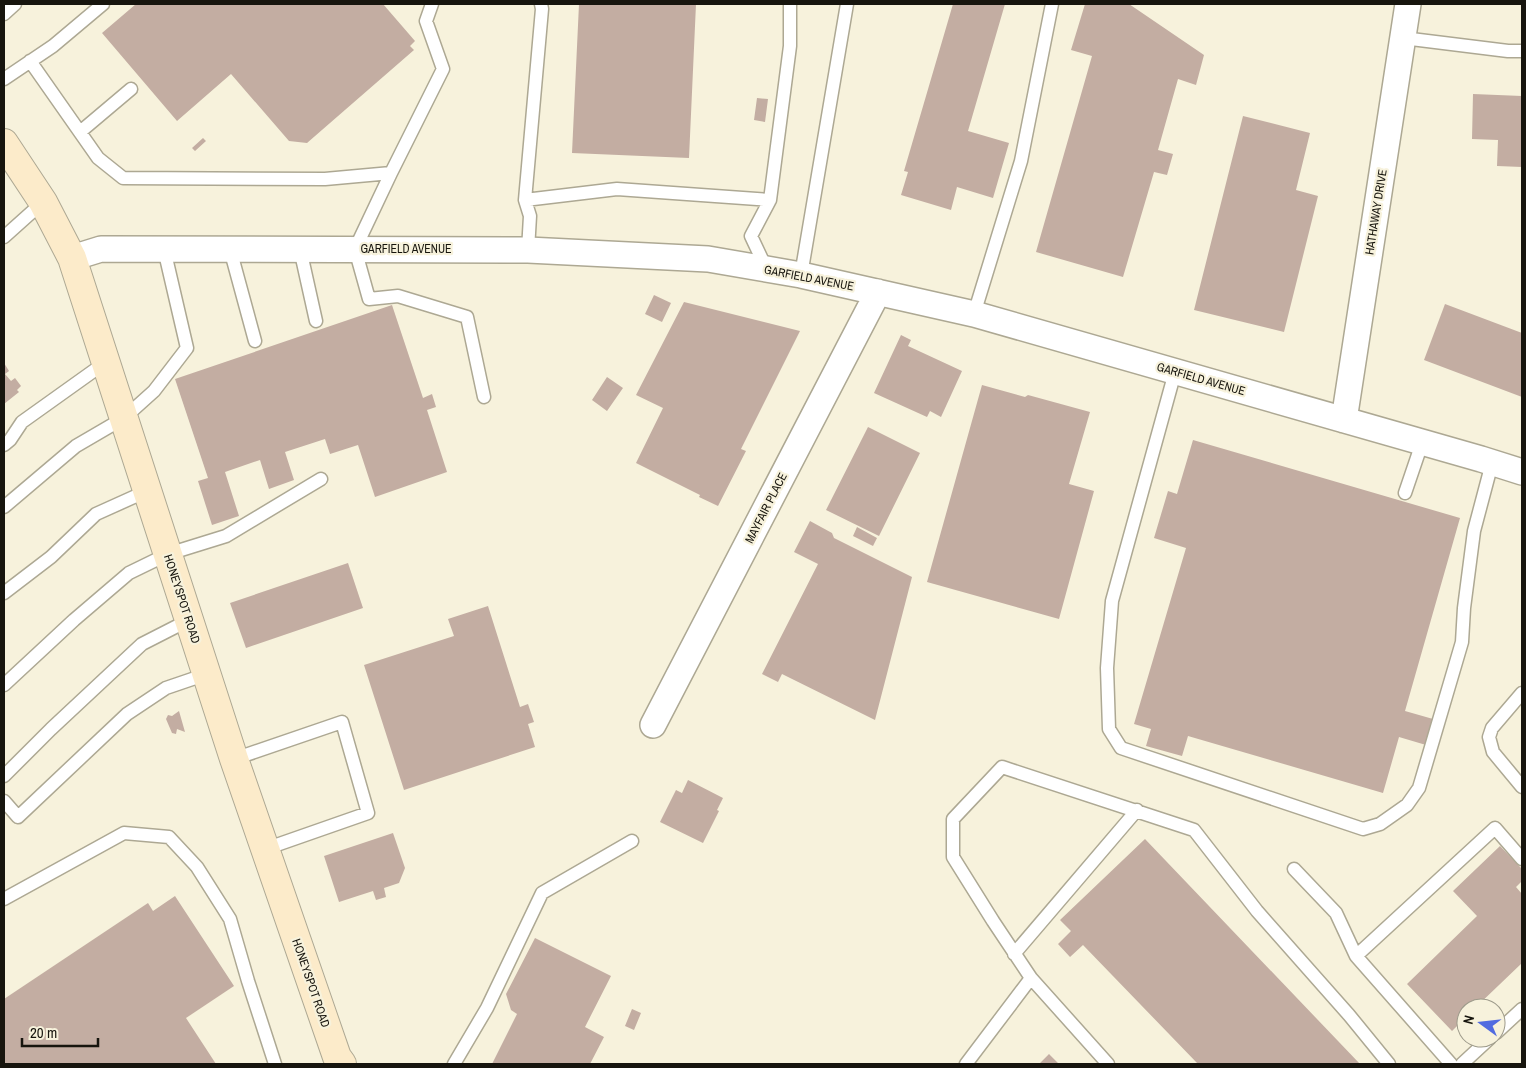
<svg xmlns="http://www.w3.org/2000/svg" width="1526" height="1068" font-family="'Archivo Narrow',sans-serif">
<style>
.building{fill:#c3ada2}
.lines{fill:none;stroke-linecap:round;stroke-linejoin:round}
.lane-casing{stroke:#ada893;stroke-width:15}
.street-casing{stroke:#ada893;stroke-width:28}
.secondary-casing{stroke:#ada893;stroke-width:30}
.lane{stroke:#fff;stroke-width:12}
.street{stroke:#fff;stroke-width:25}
.secondary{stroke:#fcebca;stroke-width:28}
.labels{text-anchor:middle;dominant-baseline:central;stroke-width:4.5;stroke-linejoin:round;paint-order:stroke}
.street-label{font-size:12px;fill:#17150e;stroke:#f7f2dc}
</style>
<rect width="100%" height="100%" fill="#f7f2dc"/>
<!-- building -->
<path class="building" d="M 136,4 L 383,4 L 415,41 L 410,46 L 414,50 L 307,143 L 289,141 L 231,74 L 177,121 L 102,33 Z
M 579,4 L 696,4 L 689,158 L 572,153 Z
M 953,4 L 1005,4 L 968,131 L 1009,143 L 993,198 L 957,187 L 951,210 L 901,195 L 908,172 L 904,171 Z
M 1085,4 L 1129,4 L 1204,55 L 1196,85 L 1178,79 L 1158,150 L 1173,154 L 1167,175 L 1154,172 L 1123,277 L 1036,252 L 1092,56 L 1071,50 Z
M 1473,94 L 1522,96 L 1522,167 L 1497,166 L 1498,140 L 1472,139 Z
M 757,98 L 768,99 L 765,122 L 754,120 Z
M 1243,116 L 1310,133 L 1296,190 L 1318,196 L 1284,332 L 1194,310 Z
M 203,138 L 206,141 L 195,151 L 192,148 Z
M 654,295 L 671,303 L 662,322 L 645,314 Z
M 684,302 L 800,331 L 741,449 L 746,451 L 718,506 L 699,497 L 700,495 L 636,463 L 663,408 L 636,395 Z
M 1445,304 L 1522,333 L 1522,397 L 1424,360 Z
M 392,305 L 423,398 L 432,394 L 436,407 L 427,410 L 447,472 L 375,497 L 358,445 L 330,454 L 325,439 L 285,452 L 294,480 L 269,489 L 260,460 L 225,472 L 239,516 L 212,525 L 198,481 L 208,478 L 175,379 Z
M 901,335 L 911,340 L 908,346 L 962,371 L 941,417 L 930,411 L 927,417 L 874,393 Z
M 4,363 L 9,371 L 5,374 L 11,381 L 15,378 L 21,386 L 17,390 L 19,392 L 4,404 Z
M 607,377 L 623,388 L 607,411 L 592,400 Z
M 982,385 L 1025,397 L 1028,395 L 1090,412 L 1069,484 L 1094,491 L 1059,619 L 927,582 Z
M 868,427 L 920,453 L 879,536 L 826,510 Z
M 1193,440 L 1460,518 L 1405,711 L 1433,719 L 1426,745 L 1399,737 L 1383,793 L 1188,736 L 1182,756 L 1146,746 L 1151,729 L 1134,724 L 1186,548 L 1154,538 L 1168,491 L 1177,494 Z
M 810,521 L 832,533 L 834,538 L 912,577 L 875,720 L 782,674 L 778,682 L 762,674 L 818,564 L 794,552 Z
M 857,527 L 877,538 L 873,546 L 853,536 Z
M 348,563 L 363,608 L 246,648 L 230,603 Z
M 488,606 L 520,707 L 528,704 L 534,722 L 528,724 L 535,747 L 404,790 L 364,665 L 454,636 L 448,619 Z
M 179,711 L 185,732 L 177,729 L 176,734 L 172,733 L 166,719 L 168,715 L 172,716 Z
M 688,780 L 723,798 L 717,810 L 719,811 L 703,843 L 660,822 L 676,790 L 682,793 Z
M 393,833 L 405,868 L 399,883 L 384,888 L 386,897 L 376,900 L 373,891 L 339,902 L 324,856 Z
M 1145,839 L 1360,1064 L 1198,1064 L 1083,945 L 1070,957 L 1058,944 L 1071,931 L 1060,920 Z
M 1500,846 L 1522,869 L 1522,881 L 1516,887 L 1522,894 L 1522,963 L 1475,1008 L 1466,1008 L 1466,1017 L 1452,1031 L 1407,984 L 1477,916 L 1453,891 Z
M 175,896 L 234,986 L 186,1018 L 216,1064 L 4,1064 L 4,999 L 148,903 L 153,911 Z
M 535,938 L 611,976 L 585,1027 L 604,1037 L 590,1064 L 492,1064 L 517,1014 L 511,1010 L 506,994 Z
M 632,1009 L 641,1013 L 634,1030 L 625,1026 Z
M 1049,1054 L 1059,1064 L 1039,1064 Z"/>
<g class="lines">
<!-- lane casing -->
<g class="lane-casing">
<path id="lane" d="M 432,4 L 426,21 L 443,69 L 391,173 L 355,249 L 369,299 L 398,296 L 467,317 L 484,397
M 4,14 L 15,4
M 1403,38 L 1508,51 L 1522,51
M 30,61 L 98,158 L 123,178 L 325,179 L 391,173
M 4,79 L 53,46 L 103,4
M 80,132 L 131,89
M 525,200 L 617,189 L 770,200
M 4,237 L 43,202
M 230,249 L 255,341
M 300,249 L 316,321
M 528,250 L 530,216 L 525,200 L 542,9 L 541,4
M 767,270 L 751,236 L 770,200 L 790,46 L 790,4
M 801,275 L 847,4
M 974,314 L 1021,161 L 1052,4
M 1175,372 L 1112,601 L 1107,668 L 1109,729 L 1121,748 L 1363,829 L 1380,824 L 1407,805 L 1419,788 L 1462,642 L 1464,608 L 1474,531 L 1492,463
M 4,445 L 10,440 L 22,422 L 106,362
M 1405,493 L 1422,443
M 4,507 L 76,446 L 124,418 L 154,391 L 187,348 L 164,249
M 4,593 L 51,557 L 96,514 L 147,491
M 4,685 L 74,620 L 129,573 L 168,554 L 226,536 L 321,479
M 1522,693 L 1492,728 L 1489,737 L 1493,752 L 1522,787
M 234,759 L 342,722 L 368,813 L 265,849
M 4,776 L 51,729 L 142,644 L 189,620
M 4,801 L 18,817 L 127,714 L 166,688 L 207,674
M 1294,869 L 1336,913 L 1356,956
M 4,899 L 124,833 L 169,837 L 197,867 L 230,919 L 248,981 L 275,1064
M 1014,954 L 1137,810
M 1496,1033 L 1522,1009
M 454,1064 L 487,1008 L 542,893 L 632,841
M 966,1064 L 1031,978
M 1108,1064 L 1031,978 L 993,921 L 953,857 L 953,819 L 1002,767 L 1194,830 L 1257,911 L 1349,1015 L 1389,1064
M 1451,1064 L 1356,956 L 1495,828 L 1522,859
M 1462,1064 L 1490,1038"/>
</g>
<!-- street casing -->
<g class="street-casing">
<path id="street" d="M 72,258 L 101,249 L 528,250 L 708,259 L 801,275 L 974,314 L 1481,459 L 1522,472
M 1344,420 L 1408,4
M 653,725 L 878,292"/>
</g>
<!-- secondary casing -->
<g class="secondary-casing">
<path id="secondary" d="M 4,143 L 43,202 L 72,258 L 234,759 L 337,1057 L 342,1064"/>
</g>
<!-- lane -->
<use href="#lane" class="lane"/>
<!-- street -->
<use href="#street" class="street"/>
<!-- secondary -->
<use href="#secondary" class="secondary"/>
</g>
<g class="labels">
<!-- street labels -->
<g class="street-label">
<text transform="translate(1376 212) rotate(-81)">HATHAWAY DRIVE</text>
<text x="406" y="249">GARFIELD AVENUE</text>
<text transform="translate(809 278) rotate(11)">GARFIELD AVENUE</text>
<text transform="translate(1201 379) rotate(16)">GARFIELD AVENUE</text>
<text transform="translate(766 508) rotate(-63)">MAYFAIR PLACE</text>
<text transform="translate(182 599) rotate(72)">HONEYSPOT ROAD</text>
<text transform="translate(311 983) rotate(71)">HONEYSPOT ROAD</text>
</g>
</g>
<!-- border -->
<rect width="1526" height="1068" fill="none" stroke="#17150e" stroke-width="10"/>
<!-- north arrow -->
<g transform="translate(1481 1023) rotate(285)"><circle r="24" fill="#f7f2dc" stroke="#9d9a8a"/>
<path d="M0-4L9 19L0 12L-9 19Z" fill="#516be0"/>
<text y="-8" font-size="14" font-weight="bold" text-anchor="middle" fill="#17150e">N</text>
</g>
<!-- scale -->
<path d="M22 1038v8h76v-8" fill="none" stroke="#17150e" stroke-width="2.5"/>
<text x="30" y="1038" font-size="15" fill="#17150e" stroke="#f7f2dc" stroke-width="4" paint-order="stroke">20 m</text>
</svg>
